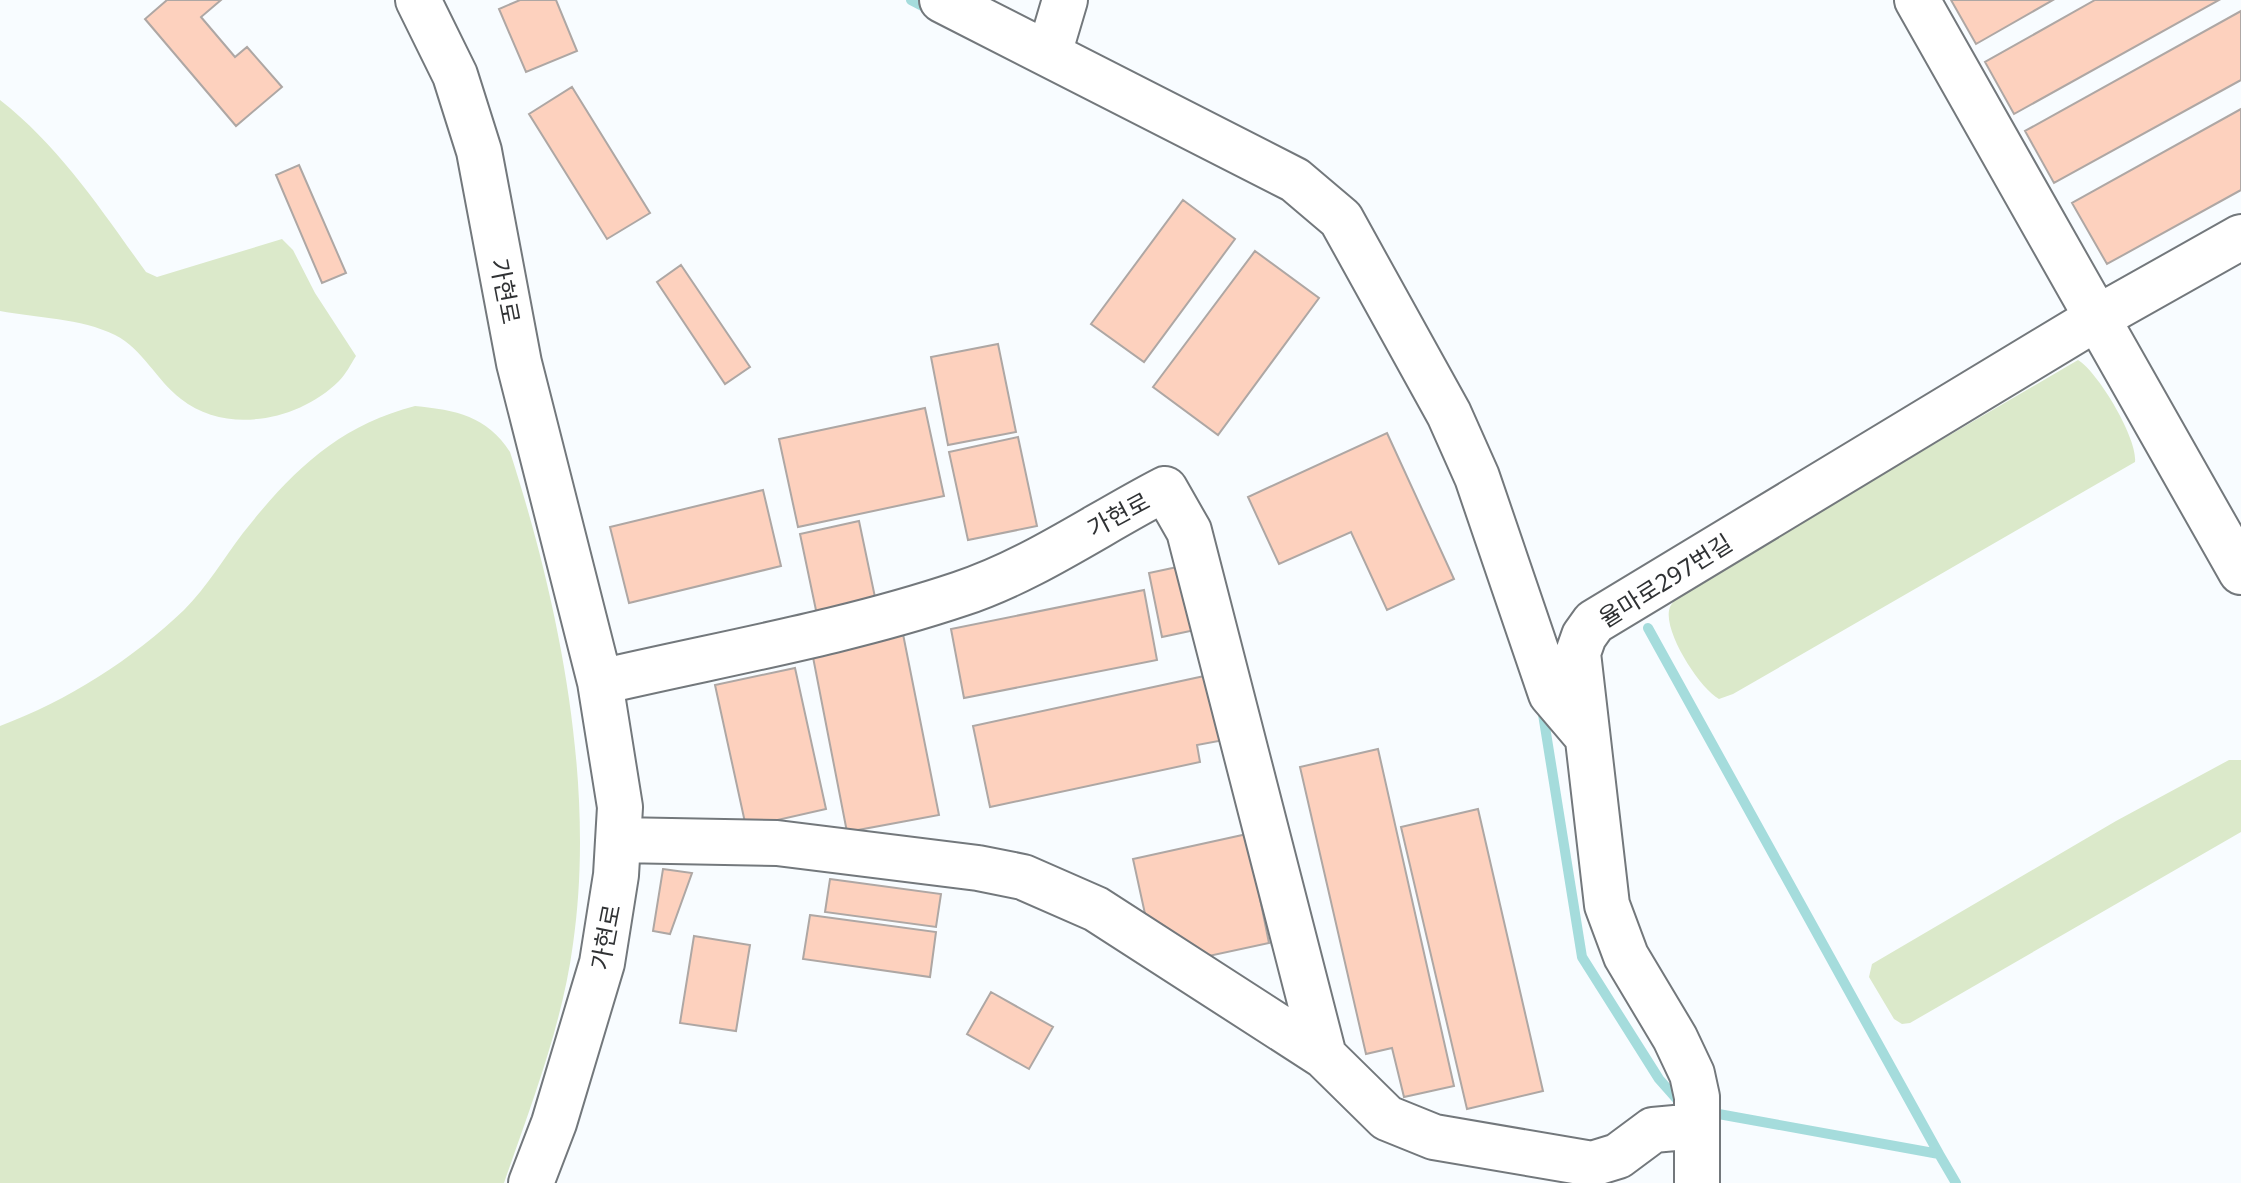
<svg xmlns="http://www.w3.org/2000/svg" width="2241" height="1183" font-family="'Noto Sans','Noto Sans KR',sans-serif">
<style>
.green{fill:#dbe9ca}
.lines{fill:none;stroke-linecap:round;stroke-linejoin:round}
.stream{stroke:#a5dcdc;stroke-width:10}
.building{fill:#fdd1be;stroke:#aea7a4;stroke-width:2}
.minor-casing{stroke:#73787c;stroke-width:48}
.minor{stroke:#fff;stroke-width:44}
.labels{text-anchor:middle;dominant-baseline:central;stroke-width:8;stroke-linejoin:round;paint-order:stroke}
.street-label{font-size:24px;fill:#303234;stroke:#fff}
</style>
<rect width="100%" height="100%" fill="#f8fcff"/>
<!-- green -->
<path class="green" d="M 0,100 C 61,148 101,210 146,272 L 157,277 L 282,239 L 293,250 L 315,293 L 356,356 C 351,364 346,374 339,381 C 299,421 226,435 181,399 C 156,380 143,349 115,335 C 81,318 36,318 0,311 Z
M 2078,360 C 2098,372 2138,439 2135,462 L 1733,694 L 1719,699 C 1700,689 1661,629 1670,607 C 1673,600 1682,594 1688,588 Z
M 415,406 C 456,410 487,416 510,452 C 559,603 596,785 573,944 C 562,1026 531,1105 504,1183 L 0,1183 L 0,726 C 67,701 133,659 184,610 C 207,587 224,558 243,533 C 292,471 338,426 415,406 Z
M 2229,760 L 2241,760 L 2241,832 L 1910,1023 L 1902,1024 L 1894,1019 L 1869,977 L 1872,964 L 2116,821 Z"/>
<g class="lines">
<!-- stream -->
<path class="stream" d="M 911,0 L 934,12
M 1648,628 L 1939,1154
M 1542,708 L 1582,957 L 1659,1079 L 1682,1105
M 1713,1113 L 1939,1154 L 1956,1183"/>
</g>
<!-- building -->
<path class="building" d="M 167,0 L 221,0 L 201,17 L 235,57 L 247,47 L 282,87 L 236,126 L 145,19 Z
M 520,0 L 556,0 L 577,51 L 526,72 L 499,9 Z
M 1951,0 L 2053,0 L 1976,44 Z
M 2095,0 L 2219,0 L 2014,114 L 1985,62 Z
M 2241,11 L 2241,80 L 2054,183 L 2025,131 Z
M 572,87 L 650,213 L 607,239 L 529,114 Z
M 2241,109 L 2241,190 L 2107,264 L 2072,203 Z
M 299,165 L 346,273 L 322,283 L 276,175 Z
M 1183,200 L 1235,239 L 1144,362 L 1091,324 Z
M 1255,251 L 1319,298 L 1218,435 L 1153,387 Z
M 681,265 L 750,367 L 725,384 L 657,282 Z
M 998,344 L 1016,432 L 948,445 L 931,357 Z
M 925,408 L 944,496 L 798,527 L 779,439 Z
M 1387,433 L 1454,579 L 1387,610 L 1351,532 L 1279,564 L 1248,497 Z
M 1018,437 L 1037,526 L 968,540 L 949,452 Z
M 763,490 L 781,566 L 629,603 L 610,527 Z
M 859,521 L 876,602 L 817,615 L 800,534 Z
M 1182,566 L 1195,630 L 1162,637 L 1149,573 Z
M 1144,590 L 1157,660 L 964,698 L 951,629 Z
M 903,634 L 939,815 L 847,832 L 812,652 Z
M 795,668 L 826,809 L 746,827 L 715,685 Z
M 1209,675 L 1224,740 L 1197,745 L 1200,762 L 990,807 L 973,726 Z
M 1378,749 L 1454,1086 L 1404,1097 L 1392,1048 L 1366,1054 L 1300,767 Z
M 1478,809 L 1543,1091 L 1467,1109 L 1401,827 Z
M 1247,834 L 1269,943 L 1195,959 L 1147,923 L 1133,859 Z
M 663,869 L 692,873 L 670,934 L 653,931 Z
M 830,879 L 941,894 L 936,927 L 825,912 Z
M 810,915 L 936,932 L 930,977 L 803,959 Z
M 694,936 L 750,945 L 736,1031 L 680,1023 Z
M 991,992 L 1053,1027 L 1029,1069 L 967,1034 Z"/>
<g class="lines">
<!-- minor casing -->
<g class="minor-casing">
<path id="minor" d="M 418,0 L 455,75 L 479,151 L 519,363 L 600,682 L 620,807 L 616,875 L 602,963 L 554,1123 L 531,1183
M 942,0 L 1295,180 L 1341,219 L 1449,414 L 1477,477 L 1551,694 L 1585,734
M 1917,0 L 2241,572
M 1049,54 L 1065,0
M 600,682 C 720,654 844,633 960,594 C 1033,570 1097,524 1165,489 L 1189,531 L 1324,1056
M 618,840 L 777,843 L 978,868 L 1023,877 L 1096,909 L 1324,1056 L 1387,1118 L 1434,1137 L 1592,1164 L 1618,1156 L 1653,1130 L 1697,1126
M 1697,1183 L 1697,1097 L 1692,1074 L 1675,1038 L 1626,956 L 1607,905 L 1578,653 L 1584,636 L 1594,622 L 2097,318 L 2241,237"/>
</g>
<!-- minor -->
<use href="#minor" class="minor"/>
</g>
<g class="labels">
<!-- street labels -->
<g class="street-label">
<text transform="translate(506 291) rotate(79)">가현로</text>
<text transform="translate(1118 514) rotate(-28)">가현로</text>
<text transform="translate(1665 580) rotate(-32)">율마로297번길</text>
<text transform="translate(605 937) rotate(-79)">가현로</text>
</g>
</g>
</svg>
